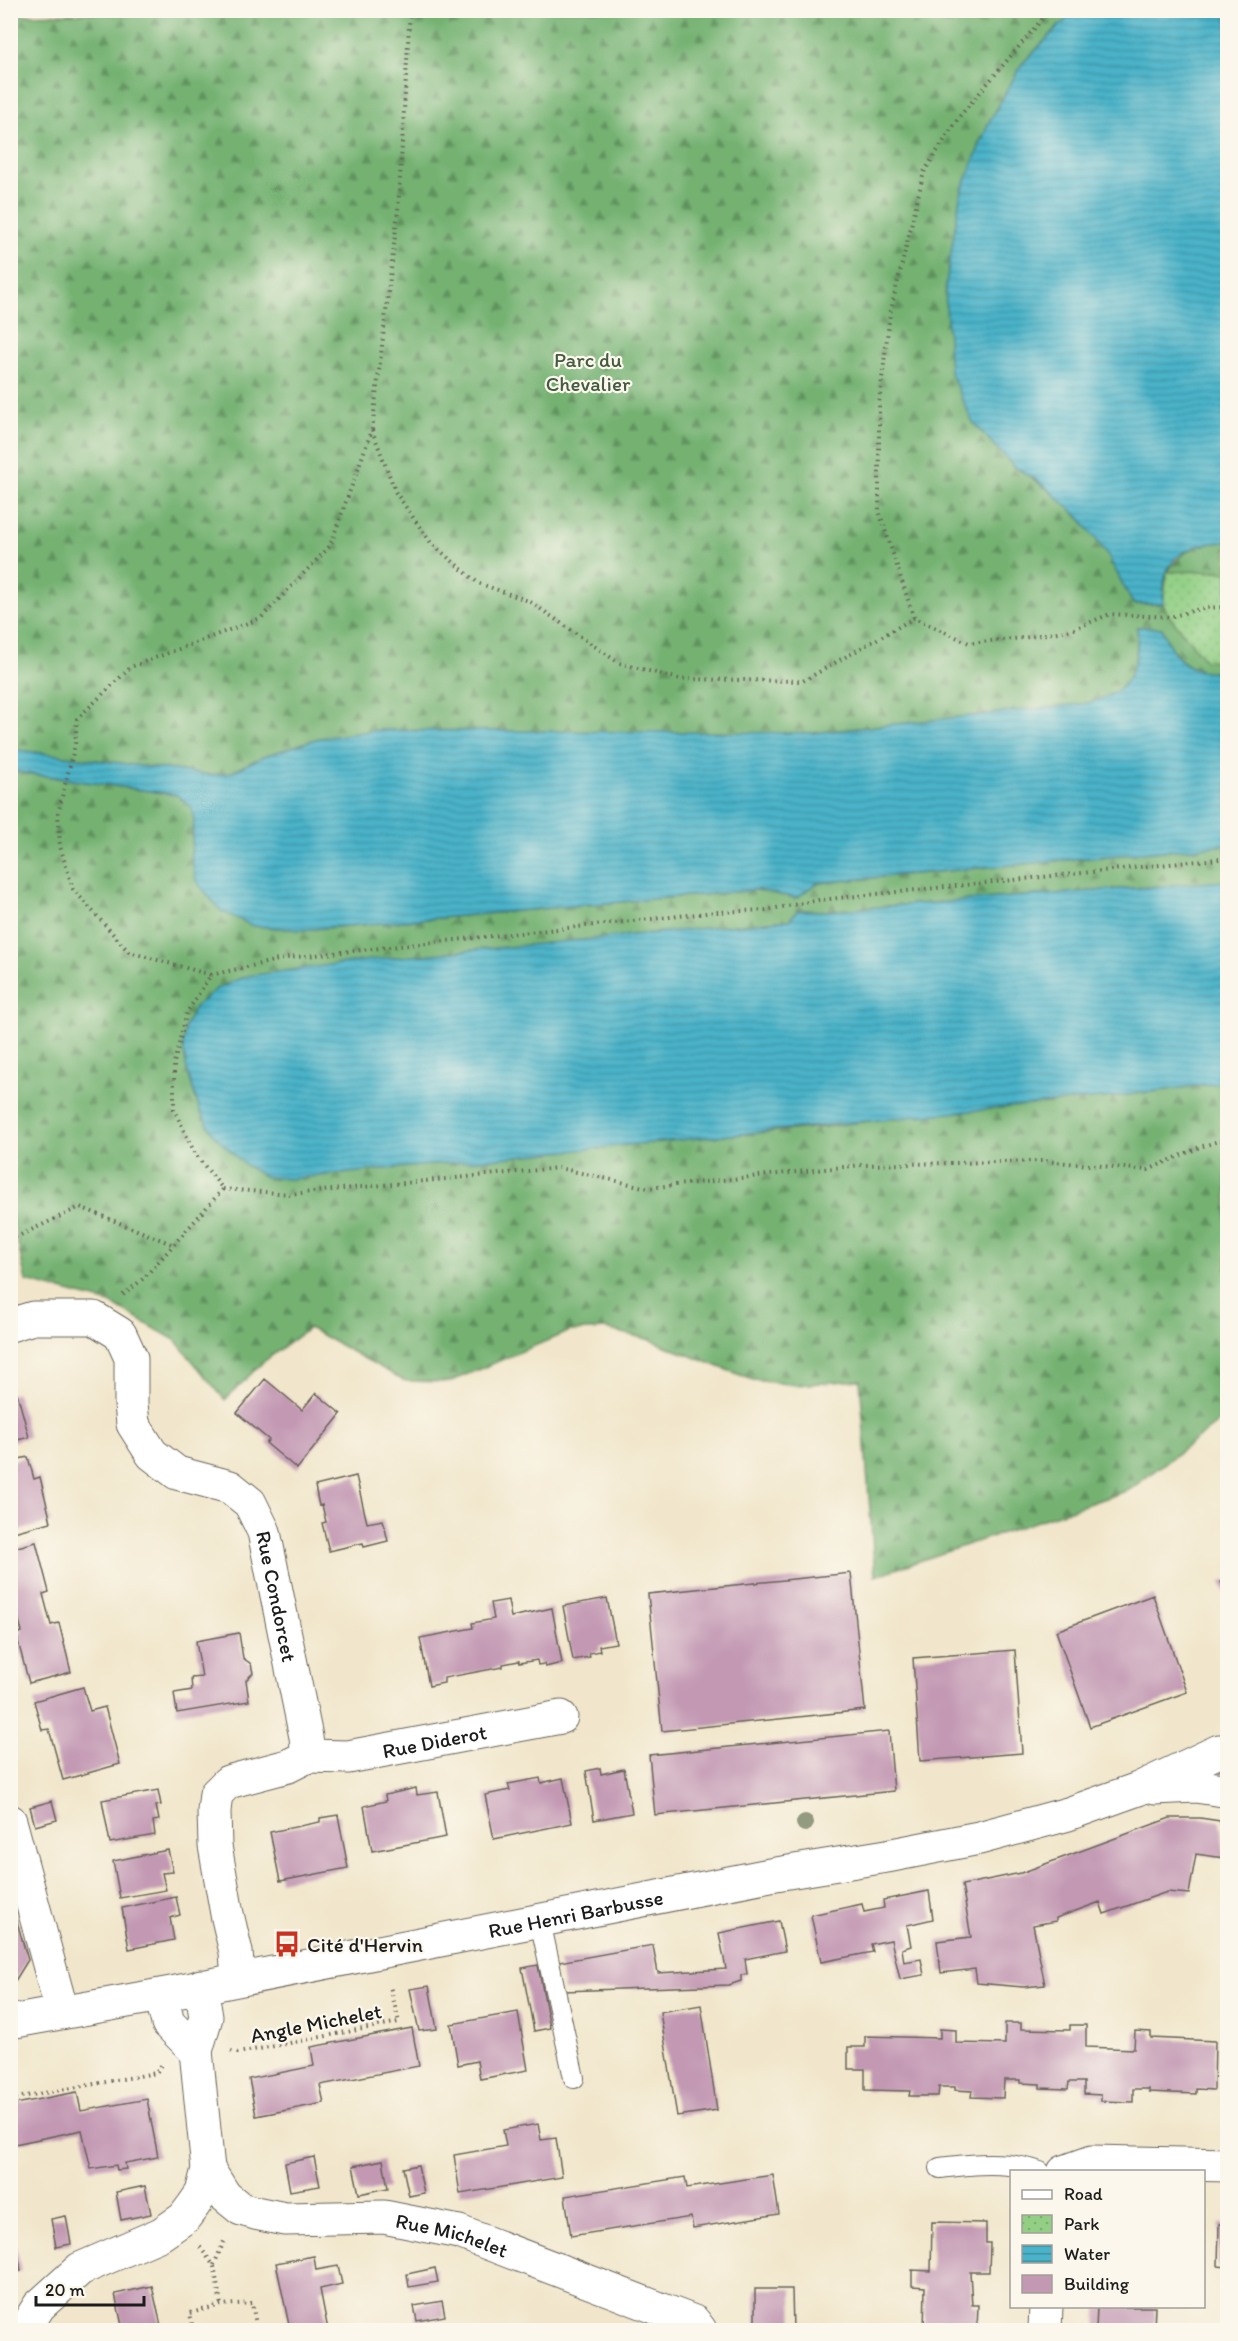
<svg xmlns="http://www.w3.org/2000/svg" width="1238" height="2341" font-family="Itim,sans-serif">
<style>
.forest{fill:url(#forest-firs);stroke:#486747;stroke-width:1.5}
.park{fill:url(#park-dots);stroke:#577650;stroke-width:1.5}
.water{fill:url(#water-rules);stroke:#336872;stroke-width:1.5}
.building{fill:#c298b3}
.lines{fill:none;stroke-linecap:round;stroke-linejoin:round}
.service-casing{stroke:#676359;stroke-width:22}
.minor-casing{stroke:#676359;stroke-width:35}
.tertiary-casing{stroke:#676359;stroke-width:35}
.path{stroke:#676359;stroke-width:4;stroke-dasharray:1.5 4.5;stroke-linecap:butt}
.service{stroke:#fff;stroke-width:20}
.minor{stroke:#fff;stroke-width:33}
.tertiary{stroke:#fff;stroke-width:33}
.tree{fill:#929a7f}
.labels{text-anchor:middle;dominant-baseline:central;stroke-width:4.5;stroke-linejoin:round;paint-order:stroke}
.park-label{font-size:21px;fill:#455b41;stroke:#fbf7ec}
.street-label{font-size:21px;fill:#1c1c1c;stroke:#fbf7ec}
.poi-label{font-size:21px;fill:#1c1c1c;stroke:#fbf7ec;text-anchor:start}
</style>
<defs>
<pattern id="forest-firs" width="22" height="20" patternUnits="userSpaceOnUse" patternTransform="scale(1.5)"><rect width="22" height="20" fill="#75b272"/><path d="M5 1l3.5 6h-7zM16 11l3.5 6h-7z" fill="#5f905d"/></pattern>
<pattern id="park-dots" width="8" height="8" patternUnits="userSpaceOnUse" patternTransform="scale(1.5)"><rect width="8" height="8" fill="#92cf85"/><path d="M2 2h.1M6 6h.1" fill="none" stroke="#7db172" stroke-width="1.8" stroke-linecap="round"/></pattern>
<pattern id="water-rules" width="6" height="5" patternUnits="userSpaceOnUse" patternTransform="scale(1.5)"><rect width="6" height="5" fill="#4ab3c9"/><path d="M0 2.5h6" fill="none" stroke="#3d91a2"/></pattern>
</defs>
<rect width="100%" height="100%" fill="#fbf7ec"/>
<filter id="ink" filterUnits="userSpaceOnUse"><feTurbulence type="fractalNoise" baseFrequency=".0167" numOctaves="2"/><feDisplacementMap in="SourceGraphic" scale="12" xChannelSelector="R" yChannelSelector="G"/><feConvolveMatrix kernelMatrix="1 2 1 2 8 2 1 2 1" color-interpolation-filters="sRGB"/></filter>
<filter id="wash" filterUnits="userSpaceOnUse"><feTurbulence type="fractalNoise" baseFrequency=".008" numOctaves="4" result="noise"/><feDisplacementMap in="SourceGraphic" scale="24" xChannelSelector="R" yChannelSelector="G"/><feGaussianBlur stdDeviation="1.35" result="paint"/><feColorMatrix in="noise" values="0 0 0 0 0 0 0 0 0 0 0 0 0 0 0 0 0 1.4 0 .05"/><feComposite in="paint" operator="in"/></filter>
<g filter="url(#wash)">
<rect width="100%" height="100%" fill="#f1e6cb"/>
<!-- forest -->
<path class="forest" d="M 269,10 L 1078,11 L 1061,24 L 1022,64 L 988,124 L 1013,466 C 1050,488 1084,517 1107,554 C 1117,570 1125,587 1133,604 L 1163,604 L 1170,617 L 1205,660 L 1227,661 L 1227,673 C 1191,674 1175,662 1162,628 L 1138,627 C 1137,650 1137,682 1112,694 C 1105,698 1097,700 1090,703 L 813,733 L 319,738 L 262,757 L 230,773 L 211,775 L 11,749 L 11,15 Z
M 1227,542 L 1227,573 L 1218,571 L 1167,572 C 1186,547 1196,543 1227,542 Z
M 10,771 L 177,795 L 191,807 L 194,819 L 191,856 L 253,925 L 301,930 L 757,890 L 796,898 L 817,883 L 1227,845 L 1227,881 L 824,911 L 798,910 L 789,920 L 671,932 L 214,1135 L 245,1165 L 266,1177 L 824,1127 L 921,1114 L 1111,1097 L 1227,1082 L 1227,1416 L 1129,1490 L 875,1576 L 860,1380 L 796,1385 L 753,1380 L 647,1339 L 606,1329 L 570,1331 L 449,1382 L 405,1381 L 309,1328 L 262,1363 L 225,1400 L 175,1340 L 110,1303 L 26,1281 L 10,1208 Z"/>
<!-- park -->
<path class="park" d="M 1219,571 L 1227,573 L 1227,661 L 1205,660 L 1170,617 L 1163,604 L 1167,572 Z"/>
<!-- water -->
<path class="water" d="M 1078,11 L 1227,11 L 1227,542 C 1204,543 1178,547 1167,571 C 1163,580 1164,595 1163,604 L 1133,604 L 1107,554 L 1079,517 L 1040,482 L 1013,466 L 972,421 L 950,372 L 945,289 L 960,196 L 988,124 L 1022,64 L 1061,24 Z
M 1137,627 L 1162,628 C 1174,662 1191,674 1227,673 L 1227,845 L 817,883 L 796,898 L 757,890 L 301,930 L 253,926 L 221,911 L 196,881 L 191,856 L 194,819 L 191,807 L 177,795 L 11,771 L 11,749 L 211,775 L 230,773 L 262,757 L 319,738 L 380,730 L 813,733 L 1090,703 C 1097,700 1105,698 1112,694 C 1135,682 1139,650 1137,627 Z
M 1227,881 L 1227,1082 L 1111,1097 L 289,1179 L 266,1177 L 245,1165 L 214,1135 L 200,1111 L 187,1070 L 183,1046 L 185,1027 L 195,1007 L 216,989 L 246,976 L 369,960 L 789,920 L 798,910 L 824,911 Z"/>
<g id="blocks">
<!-- building -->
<path class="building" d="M 265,1379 L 302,1410 L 316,1393 L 341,1414 L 297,1469 L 266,1443 L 269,1440 L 237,1413 Z
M 17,1393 L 29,1437 L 10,1442 L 10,1395 Z
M 28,1457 L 34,1479 L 40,1477 L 51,1522 L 10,1533 L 10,1461 Z
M 356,1476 L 367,1523 L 383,1520 L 388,1541 L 364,1547 L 363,1543 L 329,1551 L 322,1523 L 326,1522 L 322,1505 L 319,1506 L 315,1486 Z
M 36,1542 L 49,1592 L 43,1594 L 51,1625 L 59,1623 L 71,1672 L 29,1683 L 16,1634 L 22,1632 L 14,1601 L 10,1602 L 10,1549 Z
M 851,1573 L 865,1710 L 662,1731 L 648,1594 Z
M 1227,1580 L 1227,1598 L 1221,1582 Z
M 1153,1595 L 1187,1692 L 1090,1727 L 1056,1631 Z
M 607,1598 L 616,1643 L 599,1646 L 600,1651 L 589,1653 L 590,1657 L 573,1660 L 563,1606 Z
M 508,1600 L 511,1617 L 552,1608 L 562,1663 L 545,1667 L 544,1664 L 538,1665 L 537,1660 L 519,1663 L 519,1661 L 503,1664 L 503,1667 L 444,1678 L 444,1683 L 429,1686 L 420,1638 L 473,1628 L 472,1623 L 494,1619 L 491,1603 Z
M 239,1633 L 243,1658 L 251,1664 L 253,1673 L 246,1680 L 249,1701 L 177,1713 L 174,1693 L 192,1690 L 191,1678 L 202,1677 L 196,1641 Z
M 1015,1650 L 1022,1753 L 920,1761 L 913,1658 Z
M 83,1687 L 90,1711 L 105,1707 L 120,1764 L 63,1780 L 49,1729 L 42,1730 L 34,1701 Z
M 889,1731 L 894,1791 L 655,1815 L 649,1755 Z
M 600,1768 L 601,1774 L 624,1769 L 632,1813 L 594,1820 L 586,1771 Z
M 540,1778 L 541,1783 L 563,1778 L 572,1823 L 494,1839 L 485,1795 L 510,1790 L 508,1784 Z
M 416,1788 L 417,1795 L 438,1792 L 446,1837 L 372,1851 L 364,1806 L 386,1801 L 385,1795 Z
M 158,1790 L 161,1805 L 156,1806 L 159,1820 L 153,1821 L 155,1835 L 110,1843 L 102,1800 Z
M 52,1801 L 57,1820 L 35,1826 L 30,1807 Z
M 338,1815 L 348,1868 L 280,1881 L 270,1832 L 320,1822 L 320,1818 Z
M 1170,1818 L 1200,1818 L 1220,1821 L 1225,1858 L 1196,1854 L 1189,1894 L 1167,1892 L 1104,1914 L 1100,1902 L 1056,1918 L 1056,1921 L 1033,1925 L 1045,1985 L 1023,1987 L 977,1983 L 975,1969 L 941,1973 L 937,1941 L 971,1937 L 962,1885 L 1021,1873 Z
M 168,1850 L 173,1872 L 162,1873 L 166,1890 L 120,1898 L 113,1861 Z
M 929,1891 L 933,1919 L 907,1925 L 911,1946 L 902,1949 L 904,1962 L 921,1959 L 924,1975 L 900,1979 L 891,1940 L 871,1944 L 873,1952 L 821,1962 L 811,1915 L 862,1904 L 864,1912 L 884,1908 L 883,1900 Z
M 176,1897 L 180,1915 L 170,1918 L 174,1940 L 129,1949 L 122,1908 Z
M 10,1898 L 28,1960 L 10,1989 Z
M 779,1921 L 785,1951 L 745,1959 L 747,1974 L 741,1975 L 741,1981 L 729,1985 L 564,1991 L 559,1962 L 653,1945 L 658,1973 L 726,1969 L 719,1933 Z
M 538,1965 L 550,2028 L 534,2031 L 522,1968 Z
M 429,1986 L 437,2029 L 419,2031 L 410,1989 Z
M 701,2005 L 717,2110 L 677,2116 L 660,2012 Z
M 518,2012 L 528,2070 L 480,2079 L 477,2061 L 458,2065 L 451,2024 Z
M 1005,2023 L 1021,2023 L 1021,2029 L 1070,2030 L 1070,2025 L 1086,2025 L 1086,2047 L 1134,2049 L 1135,2031 L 1151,2032 L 1151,2038 L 1215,2041 L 1214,2090 L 1196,2089 L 1196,2094 L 1149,2092 L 1149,2089 L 1133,2089 L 1133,2102 L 1101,2101 L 1101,2095 L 1084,2094 L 1084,2082 L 1069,2082 L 1068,2089 L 1040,2088 L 1040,2084 L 1020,2083 L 1020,2080 L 1004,2080 L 1003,2098 L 971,2097 L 972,2091 L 955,2090 L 955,2087 L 939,2087 L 938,2096 L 909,2096 L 910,2091 L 865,2090 L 865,2069 L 848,2069 L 848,2047 L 865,2047 L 865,2036 L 940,2038 L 940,2029 L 956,2030 L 956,2043 L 1005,2044 Z
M 412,2028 L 419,2066 L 320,2085 L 324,2103 L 256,2116 L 249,2079 L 314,2066 L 311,2047 Z
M 77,2092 L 81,2111 L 147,2099 L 158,2157 L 125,2163 L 126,2169 L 117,2170 L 116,2165 L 91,2169 L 82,2130 L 10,2145 L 10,2105 Z
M 538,2124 L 541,2140 L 556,2138 L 562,2177 L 460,2194 L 454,2155 L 506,2146 L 503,2130 Z
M 314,2157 L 320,2186 L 290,2191 L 285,2163 Z
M 383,2160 L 388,2188 L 359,2194 L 353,2166 Z
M 418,2165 L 424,2193 L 409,2196 L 403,2168 Z
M 773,2175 L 779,2214 L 693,2228 L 691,2217 L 571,2236 L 565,2196 L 685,2177 L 687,2188 Z
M 145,2186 L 151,2214 L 121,2220 L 116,2192 Z
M 66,2216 L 71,2244 L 56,2247 L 51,2219 Z
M 932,2222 L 986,2223 L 986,2243 L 990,2243 L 989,2272 L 970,2272 L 972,2305 L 978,2305 L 977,2330 L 924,2330 L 925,2287 L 912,2286 L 912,2270 L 931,2271 Z
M 1219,2224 L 1227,2224 L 1227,2267 L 1218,2266 Z
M 16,2243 L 21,2271 L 10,2274 L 10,2244 Z
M 314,2256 L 316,2270 L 338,2266 L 342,2284 L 320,2289 L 328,2330 L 290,2330 L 276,2263 Z
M 435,2268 L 438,2282 L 409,2287 L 407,2274 Z
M 152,2286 L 162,2330 L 123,2330 L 115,2294 Z
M 755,2289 L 792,2289 L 793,2330 L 755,2330 Z
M 442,2301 L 445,2316 L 417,2321 L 414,2306 Z
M 1097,2307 L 1155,2307 L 1154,2330 L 1096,2330 Z"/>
</g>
</g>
<g filter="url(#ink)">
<use href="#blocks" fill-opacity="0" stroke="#676359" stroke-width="1.5"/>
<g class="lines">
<!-- service casing -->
<g class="service-casing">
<path id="service" d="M 540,1921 L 574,2078
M 940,2168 C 973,2164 1007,2160 1040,2172"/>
</g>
<!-- minor casing -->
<g class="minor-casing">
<g id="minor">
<path id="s1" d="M 10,1325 L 33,1318 L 94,1318 L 120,1334 L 131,1358 L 131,1404 L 133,1424 L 152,1454 L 177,1473 L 230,1487 L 250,1503 L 264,1532 L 306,1737 L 308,1756 L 288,1766 L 228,1782 L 216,1794 L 214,1811 L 215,1846 L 227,1914 L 236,1952 L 238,1979"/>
<path id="s2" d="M 308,1756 L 348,1757 L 561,1717"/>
<path d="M 10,1821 L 62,2012"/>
<path d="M 161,1995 L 168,2023 L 196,2051 L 206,2017 L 201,1986"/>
<path id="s3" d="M 208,2169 L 225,2196 L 241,2209 L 255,2213 L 285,2219 L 384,2217 L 459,2232 L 694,2322 L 700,2330"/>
<path d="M 1064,2172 L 1092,2162 L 1228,2165"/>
<path d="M 24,2330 L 39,2306 L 80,2269 L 161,2234 L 184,2218 L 193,2206 L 202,2193 L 208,2169 L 196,2051"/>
<path d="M 1045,2330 L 1046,2306"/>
</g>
</g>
<!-- tertiary casing -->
<g class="tertiary-casing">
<g id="tertiary">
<path d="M 1155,1788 L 1195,1786 L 1223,1790"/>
<path id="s4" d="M 10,2022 L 161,1995 L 770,1875 L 887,1856 L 979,1838 L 1068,1814 L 1138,1789 L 1219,1751"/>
</g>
</g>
<!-- path -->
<path class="path" d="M 1050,10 L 959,117 L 924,172 L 890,314 L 879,403 L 879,511 L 914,618 L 969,643 L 1023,638 L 1074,629 L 1110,614 L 1170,617 L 1203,608 L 1228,607
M 372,430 L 396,493 L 431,543 L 478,583 L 529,601 L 619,663 L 679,679 L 803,681 L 914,618
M 211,975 L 287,958 L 716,912 L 766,910 L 819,900 L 1228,858
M 223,1189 L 291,1194 L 559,1168 L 648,1188 L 862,1165 L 1044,1161 L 1148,1170 L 1200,1147 L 1228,1138
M 10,1240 L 80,1207 L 174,1245
M 10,1277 L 16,1286
M 123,1295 L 144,1278 L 223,1189 L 195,1154 L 174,1109 L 174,1063 L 187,1012 L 211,975 L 129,952 L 73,889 L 60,846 L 58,813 L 75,745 L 77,719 L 131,667 L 261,618 L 330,546 L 372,430 L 398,211 L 410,10
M 231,2051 L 238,2053 L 399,2022 L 390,1986
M 10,2099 L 156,2073 L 162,2064
M 200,2247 L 214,2266 L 221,2305
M 214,2265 L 225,2239
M 193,2330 L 190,2313 L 221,2305 L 252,2303 L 257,2330"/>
<!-- service -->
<use href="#service" class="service"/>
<!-- minor -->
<use href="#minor" class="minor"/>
<!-- tertiary -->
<use href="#tertiary" class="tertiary"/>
</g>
<!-- trees -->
<circle class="tree" cx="805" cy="1823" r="9"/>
</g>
<!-- icons -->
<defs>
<g id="bus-bare" transform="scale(2.07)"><path d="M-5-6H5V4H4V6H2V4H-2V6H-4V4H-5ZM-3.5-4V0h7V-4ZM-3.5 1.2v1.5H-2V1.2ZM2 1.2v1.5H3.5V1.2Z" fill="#c8321e" stroke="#fbf7ec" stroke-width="2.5" paint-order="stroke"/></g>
</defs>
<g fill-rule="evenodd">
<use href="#bus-bare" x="287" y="1944"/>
</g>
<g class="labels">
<!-- park labels -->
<g class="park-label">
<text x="588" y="359">Parc du<tspan x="588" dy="24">Chevalier</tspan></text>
</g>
<!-- street labels -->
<g class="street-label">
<text stroke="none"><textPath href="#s1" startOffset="453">Rue Condorcet</textPath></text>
<text stroke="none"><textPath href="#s2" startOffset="128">Rue Diderot</textPath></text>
<text stroke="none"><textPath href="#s4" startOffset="576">Rue Henri Barbusse</textPath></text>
<text transform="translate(316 2023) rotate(-11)">Angle Michelet</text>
<text stroke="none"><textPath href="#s3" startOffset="267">Rue Michelet</textPath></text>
</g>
<!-- poi labels -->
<g class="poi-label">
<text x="307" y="1944">Cité d'Hervin</text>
</g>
</g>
<!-- margin -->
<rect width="1238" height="2341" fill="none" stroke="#fbf7ec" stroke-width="36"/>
<!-- legend -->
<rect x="1010" y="2170" width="195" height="138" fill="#fbf7ec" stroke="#a29f99" stroke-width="1.5"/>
<rect x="1022" y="2190" width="30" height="9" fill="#ffffff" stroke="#a29f99" stroke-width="1.5"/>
<text x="1064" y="2200" font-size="18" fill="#1c1c1c">Road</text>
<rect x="1022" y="2215" width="30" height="18" fill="url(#park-dots)" stroke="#a29f99" stroke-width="1.5"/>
<text x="1064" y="2230" font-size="18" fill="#1c1c1c">Park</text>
<rect x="1022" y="2245" width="30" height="18" fill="url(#water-rules)" stroke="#a29f99" stroke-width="1.5"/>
<text x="1064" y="2260" font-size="18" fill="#1c1c1c">Water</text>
<rect x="1022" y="2275" width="30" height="18" fill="#c298b3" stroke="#a29f99" stroke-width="1.5"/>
<text x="1064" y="2290" font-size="18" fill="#1c1c1c">Building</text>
<!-- scale -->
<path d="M36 2296v9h108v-9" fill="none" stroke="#1c1c1c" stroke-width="3"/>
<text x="45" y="2296" font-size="18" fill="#1c1c1c" stroke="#fbf7ec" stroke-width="4.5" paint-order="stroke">20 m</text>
</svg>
